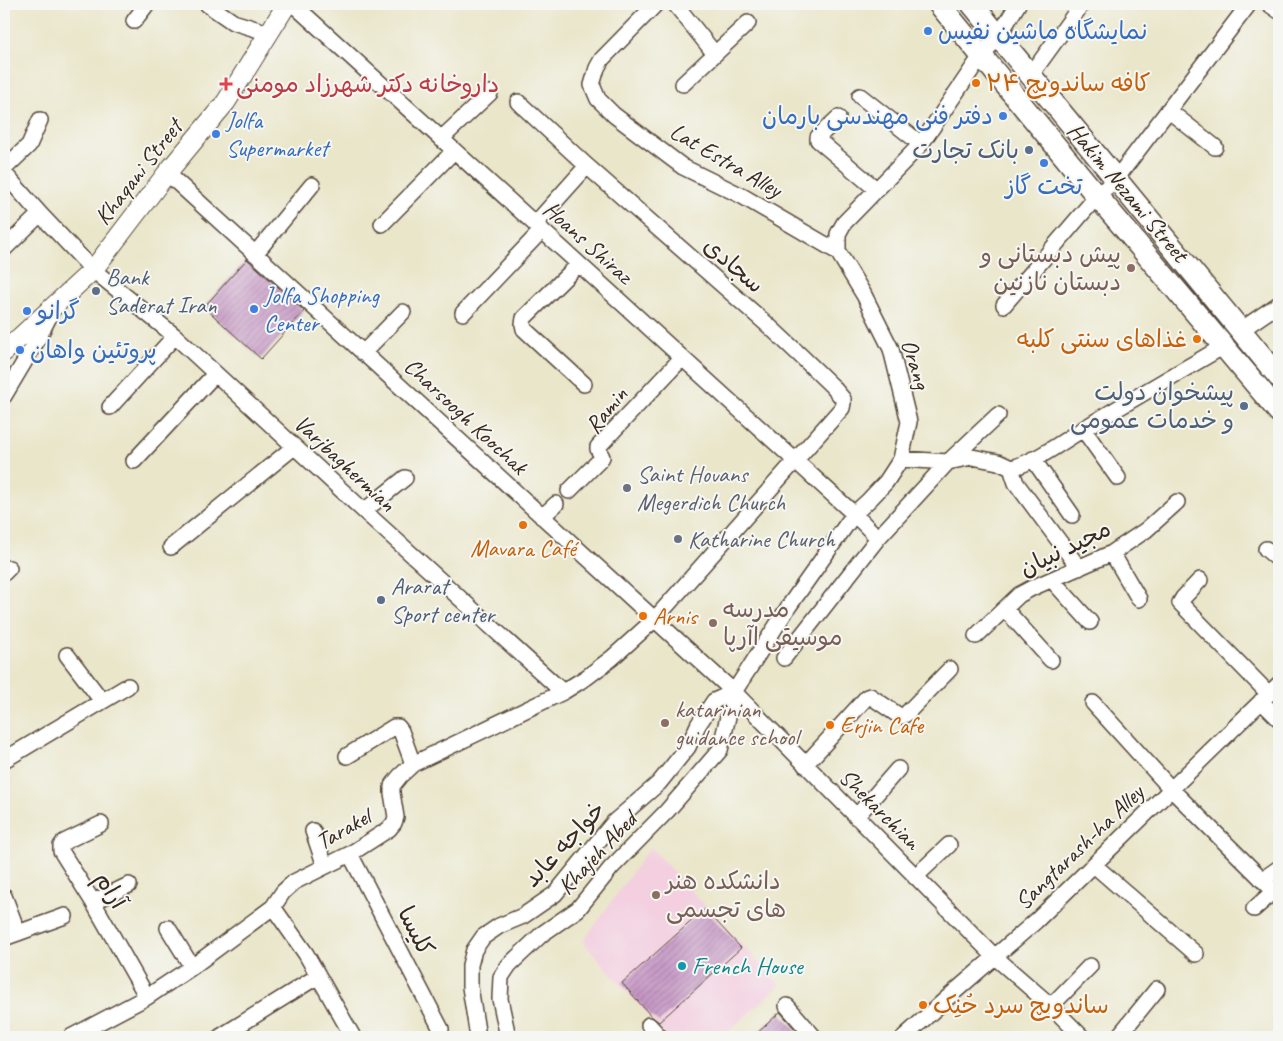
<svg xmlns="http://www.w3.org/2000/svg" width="1283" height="1041" font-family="Caveat,'Playpen Sans Arabic',sans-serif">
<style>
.built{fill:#f3cfe0}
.building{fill:url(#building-hatch)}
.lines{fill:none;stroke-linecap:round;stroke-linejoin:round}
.minor-casing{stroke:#554638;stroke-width:18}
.tertiary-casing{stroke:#554638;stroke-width:21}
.secondary-casing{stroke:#554638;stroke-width:24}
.minor{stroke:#fff;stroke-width:15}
.tertiary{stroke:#fff;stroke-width:19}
.secondary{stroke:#fff;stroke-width:21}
.shop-dot{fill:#3f7fe0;stroke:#f6f6f2;stroke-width:2}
.food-dot{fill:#e8710a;stroke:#f6f6f2;stroke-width:2}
.health-dot{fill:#e0444e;stroke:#f6f6f2;stroke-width:2}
.service-dot{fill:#5c6f8a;stroke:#f6f6f2;stroke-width:2}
.education-dot{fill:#8d6e63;stroke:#f6f6f2;stroke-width:2}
.worship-dot{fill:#6b7280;stroke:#f6f6f2;stroke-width:2}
.culture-dot{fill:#0f9aa8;stroke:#f6f6f2;stroke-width:2}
.labels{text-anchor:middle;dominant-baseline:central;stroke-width:4;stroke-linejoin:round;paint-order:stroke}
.shop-label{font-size:24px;fill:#366cbe;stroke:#f6f6f2;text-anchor:start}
.food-label{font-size:24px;fill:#c56008;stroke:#f6f6f2;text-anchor:start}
.health-label{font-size:24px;fill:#be3a42;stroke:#f6f6f2;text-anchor:start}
.service-label{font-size:24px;fill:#4e5e75;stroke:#f6f6f2;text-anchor:end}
.street-label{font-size:24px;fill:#3b2a1e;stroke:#f6f6f2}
.education-label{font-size:24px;fill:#785e54;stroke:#f6f6f2;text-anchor:start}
.worship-label{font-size:24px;fill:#5b616d;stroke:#f6f6f2;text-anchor:start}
.culture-label{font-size:24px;fill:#0d838f;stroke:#f6f6f2;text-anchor:start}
</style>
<defs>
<pattern id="building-hatch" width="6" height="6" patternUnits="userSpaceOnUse" patternTransform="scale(1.25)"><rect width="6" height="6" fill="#c595c5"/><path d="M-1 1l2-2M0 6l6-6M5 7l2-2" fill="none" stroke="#a17a9f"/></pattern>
</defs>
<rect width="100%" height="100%" fill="#f6f6f2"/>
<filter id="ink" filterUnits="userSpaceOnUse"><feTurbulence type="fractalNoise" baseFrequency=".02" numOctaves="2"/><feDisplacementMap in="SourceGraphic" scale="10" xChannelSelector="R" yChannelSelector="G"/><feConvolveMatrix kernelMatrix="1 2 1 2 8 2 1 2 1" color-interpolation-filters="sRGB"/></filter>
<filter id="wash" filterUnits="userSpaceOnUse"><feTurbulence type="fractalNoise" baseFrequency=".0096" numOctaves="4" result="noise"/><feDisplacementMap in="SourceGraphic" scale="20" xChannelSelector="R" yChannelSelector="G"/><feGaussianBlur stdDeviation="1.12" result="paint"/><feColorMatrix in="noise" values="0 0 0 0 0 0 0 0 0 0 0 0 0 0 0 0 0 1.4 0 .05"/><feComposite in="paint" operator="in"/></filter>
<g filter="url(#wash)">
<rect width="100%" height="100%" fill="#eae6ca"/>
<!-- built -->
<path class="built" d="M 650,847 L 780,985 L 722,1037 L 667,1037 L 583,942 Z"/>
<g id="blocks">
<!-- building -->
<path class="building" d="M 247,259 L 304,311 L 261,359 L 204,307 Z
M 705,909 L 741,948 L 659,1022 L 651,1016 L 622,983 Z
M 780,1012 L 802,1037 L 753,1037 Z"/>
</g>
</g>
<g filter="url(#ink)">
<use href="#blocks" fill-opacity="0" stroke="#554638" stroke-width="1"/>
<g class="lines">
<!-- minor casing -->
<g class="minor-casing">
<path id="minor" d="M 207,4 L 233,22 L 269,33
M 293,4 L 854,514 L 878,538
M 656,4 L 602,59 L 597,68 L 592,85 L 598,99 L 614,115 L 683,167 L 742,196 L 838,252
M 675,4 L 715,54
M 1269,4 L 1279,11
M 134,21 L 147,4
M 1030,76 L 1082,4
M 683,84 L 748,23
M 860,96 L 921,144
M 1168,110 L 1215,147
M 838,118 L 818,137 L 818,140 L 877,190
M 441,139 L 490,93
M 4,169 L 29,145 L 40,120
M 4,173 L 40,214 L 93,270 L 175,336 L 364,511 L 563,692
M 167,173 L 734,692 L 995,957 L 1051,1006 L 1082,1037
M 382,224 L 454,151
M 535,224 L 587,166
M 4,249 L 40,214
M 255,254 L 312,185
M 579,264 L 524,318 L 523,324 L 524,329 L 584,384
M 1004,305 L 1097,196 L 1116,179 L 1249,4
M 463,313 L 542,230
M 1241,330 L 1279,304
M 363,353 L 403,312
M 4,396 L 35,344 L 51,313
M 110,407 L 175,336
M 1083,429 L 1118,478
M 901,459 L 948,462 L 972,457 L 998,462 L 1011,468 C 1038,461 1061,442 1085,428 C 1131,400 1178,373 1224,346
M 1033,459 L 1072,515
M 134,461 L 215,374
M 1011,468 L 1016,483 L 1079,568
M 569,491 L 600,460 L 602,457 L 598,449 L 598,447 L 682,358
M 364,511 L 405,478
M 542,517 L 556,504
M 171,547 L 294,447
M 1266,549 L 1279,560
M 1112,553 L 1139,599
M 4,573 L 9,568
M 1052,580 L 1090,622
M 1200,580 L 1183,598 L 1180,603 L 1183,606 L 1268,693
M 1005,609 L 1051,660
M 976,636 L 1019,595 L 1032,588 L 1112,553 L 1146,530 L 1177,502
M 67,655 L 102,701
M 784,658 L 878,538 L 948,462 L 998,415
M 1261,701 L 1279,719
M 1093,703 L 1172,790 L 1279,896
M 347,756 L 394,727 L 398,727 L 401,731 L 413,764
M 4,760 L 128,686
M 805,765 L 867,697 L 870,696 L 873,698 L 898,715 L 902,716 L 906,714 L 950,669
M 856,817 L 898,769
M 101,824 L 64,842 L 61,846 L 61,851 L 93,902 L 147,997
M 313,831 L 325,866
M 350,854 L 441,1029
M 1094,865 L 1196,954
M 915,877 L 949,845
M 1262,880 L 1279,868
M 4,896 L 18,933
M 93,902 L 129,885
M 273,907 L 306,954 L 353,1037
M 1254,909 L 1274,891
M 168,928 L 192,967
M 4,938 L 65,916
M 787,1006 L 814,1037
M 1051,1006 L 1090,966
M 649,1025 L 660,1037
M 71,1037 L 147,997 L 192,967 L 273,907 L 283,892 L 294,882 L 350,854 L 389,829 L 394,823 L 396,817 L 392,793 L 392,786 L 400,776 L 413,764 L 563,692 L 587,677 L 612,658 L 654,620 L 842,408 L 843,403 L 843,399 L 832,386 L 801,356 L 769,326 L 587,166 L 518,102
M 220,1037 L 318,976
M 478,1037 L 470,987 L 470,965 L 474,950 L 483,937 L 499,926 L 523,916 L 555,894 L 614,822 L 659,783 L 688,747 L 698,725 L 714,701 L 734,692
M 508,1037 L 500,999 L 501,977 L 509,965 L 542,934 L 578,909 L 611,868 L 667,811 L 720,750 L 734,692 L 789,606 L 854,514 L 869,500 L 886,482 L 901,459 L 909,422 L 891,349 L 864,295 L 838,252 L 838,234 L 844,223 L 921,144 L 981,56 L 998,37 L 1018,4
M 904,1037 L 945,1000 L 1036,921 L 1279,684
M 1118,1037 L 1157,989"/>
</g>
<!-- tertiary casing -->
<g class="tertiary-casing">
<path id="tertiary" d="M 4,352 L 93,270 L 167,173 L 226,102 L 287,4"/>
</g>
<!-- secondary casing -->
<g class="secondary-casing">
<path id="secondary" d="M 939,4 L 1097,196 L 1279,412
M 972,4 L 1279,377"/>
</g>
<!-- minor -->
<use href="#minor" class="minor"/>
<!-- tertiary -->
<use href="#tertiary" class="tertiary"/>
<!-- secondary -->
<use href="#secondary" class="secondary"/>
</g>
</g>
<!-- markers -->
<g class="shop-dot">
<circle cx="928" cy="31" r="5"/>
<circle cx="1003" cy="116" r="5"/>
<circle cx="216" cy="134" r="5"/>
<circle cx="1044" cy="163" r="5"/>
<circle cx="254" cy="309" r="5"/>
<circle cx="27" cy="311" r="5"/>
<circle cx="20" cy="350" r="5"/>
</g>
<g class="food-dot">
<circle cx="976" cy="83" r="5"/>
<circle cx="1197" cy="339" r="5"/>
<circle cx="523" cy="525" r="5"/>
<circle cx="643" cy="616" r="5"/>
<circle cx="830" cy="725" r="5"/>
<circle cx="923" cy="1005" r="5"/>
</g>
<path class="health-dot" d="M223.5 76.5h5v5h5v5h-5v5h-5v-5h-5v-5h5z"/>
<g class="service-dot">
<circle cx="1029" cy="150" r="5"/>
<circle cx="96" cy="291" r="5"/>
<circle cx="1244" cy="406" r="5"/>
<circle cx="381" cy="600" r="5"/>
</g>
<g class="education-dot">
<circle cx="1131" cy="268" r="5"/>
<circle cx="713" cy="623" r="5"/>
<circle cx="665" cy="723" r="5"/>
<circle cx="656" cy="895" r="5"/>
</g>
<g class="worship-dot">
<circle cx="627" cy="488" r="5"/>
<circle cx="678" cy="539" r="5"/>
</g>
<circle class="culture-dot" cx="682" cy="966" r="5"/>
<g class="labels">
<!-- shop labels -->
<g class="shop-label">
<text x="938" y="31">نمایشگاه ماشین نفیس</text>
<text x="993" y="116" text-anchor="end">دفتر فنی مهندسی بارمان</text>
<text x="226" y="120">Jolfa<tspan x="226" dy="28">Supermarket</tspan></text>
<text x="1044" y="186" text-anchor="middle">تخت گاز</text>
<text x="264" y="295">Jolfa Shopping<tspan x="264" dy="28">Center</tspan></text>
<text x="37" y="311">گرانو</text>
<text x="30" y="350">پروتئین واهان</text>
</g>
<!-- food labels -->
<g class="food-label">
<text x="986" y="83">کافه ساندویچ ۲۴</text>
<text x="1187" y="339" text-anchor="end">غذاهای سنتی کلبه</text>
<text x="523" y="548" text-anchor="middle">Mavara Café</text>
<text x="653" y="616">Arnis</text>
<text x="840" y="725">Erjin Cafe</text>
<text x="933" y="1005">ساندویچ سرد حُنِک</text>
</g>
<!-- health labels -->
<g class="health-label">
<text x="236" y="84">داروخانه دکتر شهرزاد مومنی</text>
</g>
<!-- service labels -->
<g class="service-label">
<text x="1019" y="150">بانک تجارت</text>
<text x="106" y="277" text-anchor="start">Bank<tspan x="106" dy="28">Saderat Iran</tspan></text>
<text x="1234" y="392">پیشخوان دولت<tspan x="1234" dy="28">و خدمات عمومی</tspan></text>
<text x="391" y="586" text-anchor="start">Ararat<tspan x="391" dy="28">Sport center</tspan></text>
</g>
<!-- street labels -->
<g class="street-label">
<text transform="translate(726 160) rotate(30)">Lat Estra Alley</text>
<text transform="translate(138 172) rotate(-52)">Khaqani Street</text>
<text transform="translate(1128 192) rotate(50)">Hakim Nezami Street</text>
<text transform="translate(588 242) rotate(42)">Hoans Shiraz</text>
<text transform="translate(734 265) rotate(41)">سجادی</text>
<text transform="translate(916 364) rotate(73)">Orang</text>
<text transform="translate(606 410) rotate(-51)">Ramin</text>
<text transform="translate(466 416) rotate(43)">Charsoogh Koochak</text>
<text transform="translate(345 463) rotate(43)">Varjbaghermian</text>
<text transform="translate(1065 548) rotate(-26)">مجید نبیان</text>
<text transform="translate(880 809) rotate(45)">Shekarchian</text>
<text transform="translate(343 829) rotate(-30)">Tarakel</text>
<text transform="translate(564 844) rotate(-47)">خواجه عابد</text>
<text transform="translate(1079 847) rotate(-44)">Sangtarash-ha Alley</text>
<text transform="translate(597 853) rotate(-47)">Khajeh Abed</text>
<text transform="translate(111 890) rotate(59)">آرام</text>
<text transform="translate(416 931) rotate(63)">کلیسا</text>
</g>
<!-- education labels -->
<g class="education-label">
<text x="1121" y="254" text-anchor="end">پیش دبستانی و<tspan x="1121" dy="28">دبستان نازنین</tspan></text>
<text x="723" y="609">مدرسه<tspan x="723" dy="28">موسیقی اآرپا</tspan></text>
<text x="675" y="709">katarinian<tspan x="675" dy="28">guidance school</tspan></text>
<text x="666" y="881">دانشکده هنر<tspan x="666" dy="28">های تجسمی</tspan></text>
</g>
<!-- worship labels -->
<g class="worship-label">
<text x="637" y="474">Saint Hovans<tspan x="637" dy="28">Megerdich Church</tspan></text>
<text x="688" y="539">Katharine Church</text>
</g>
<!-- culture labels -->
<g class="culture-label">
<text x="692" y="966">French House</text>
</g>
</g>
<!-- margin -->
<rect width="1283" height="1041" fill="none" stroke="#f6f6f2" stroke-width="20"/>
</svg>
